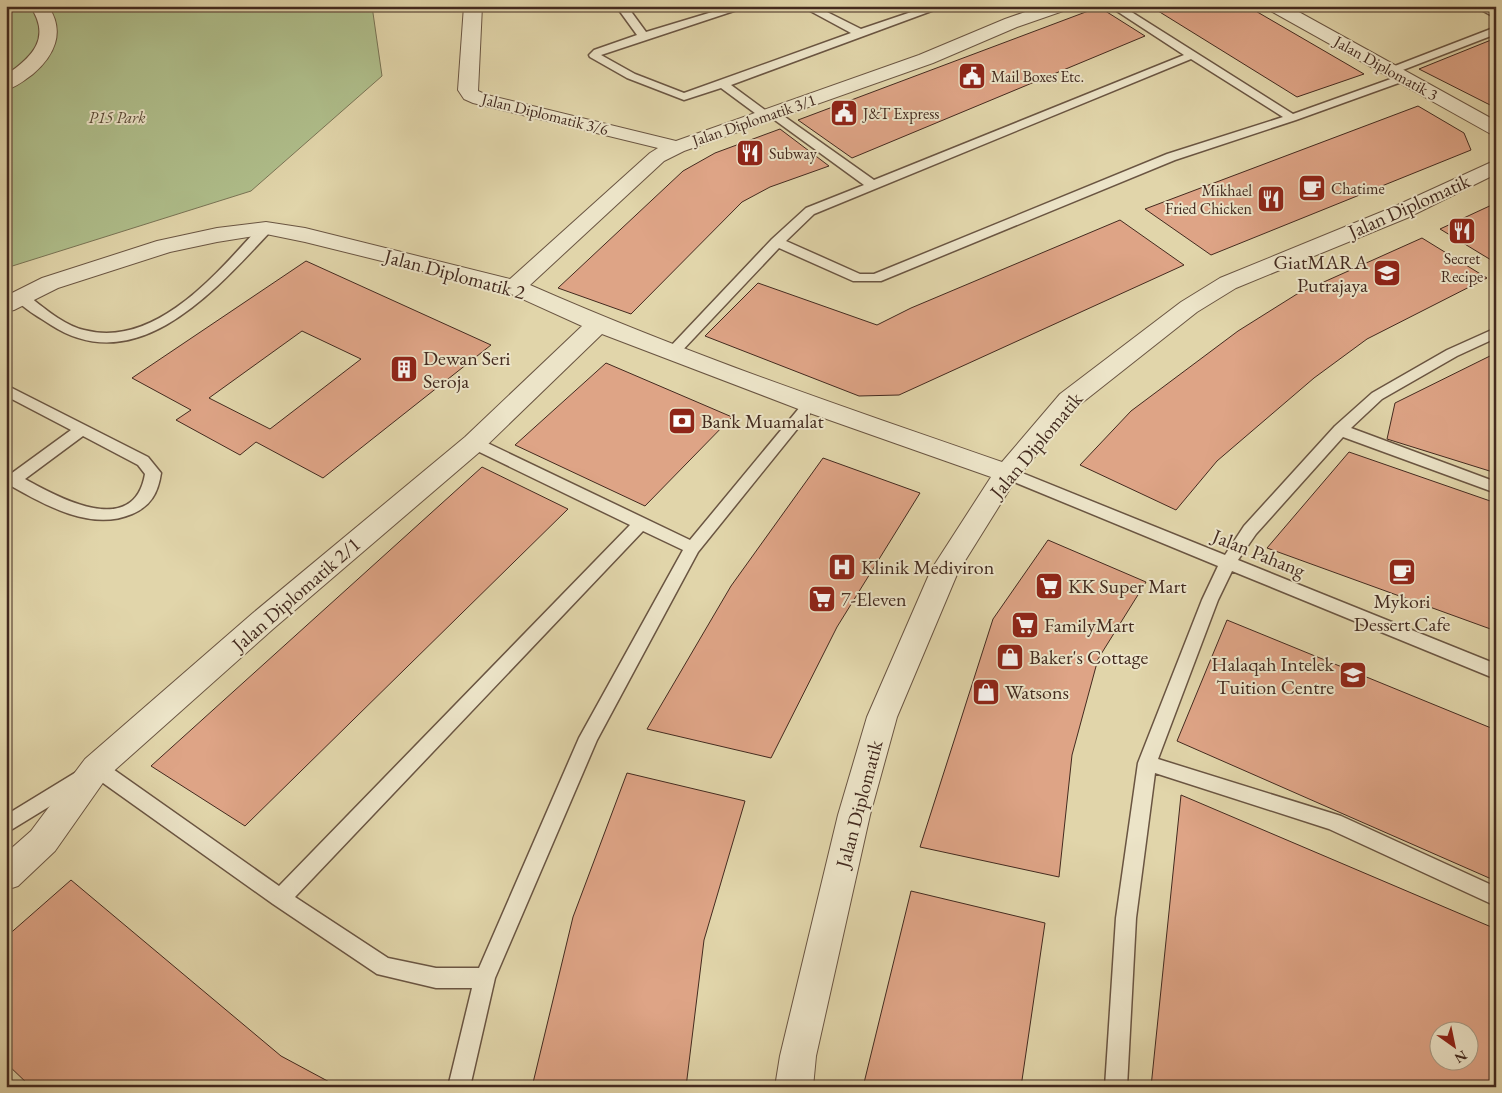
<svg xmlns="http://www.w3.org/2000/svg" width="1502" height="1093" font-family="'EB Garamond',serif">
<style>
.green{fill:#afbe8b;stroke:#797455}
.building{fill:#dea486;stroke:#432a1f;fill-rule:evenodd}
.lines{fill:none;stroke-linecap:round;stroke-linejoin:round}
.service-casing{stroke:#6a5542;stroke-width:3}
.minor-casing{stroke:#6a5542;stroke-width:2}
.service{fill:#ece4c8;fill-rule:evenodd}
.minor{fill:#ece4c8;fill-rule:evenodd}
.labels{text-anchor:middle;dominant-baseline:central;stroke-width:4;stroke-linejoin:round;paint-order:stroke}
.far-street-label{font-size:16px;fill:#432a1f;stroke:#ece4c8}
.far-poi-label{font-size:16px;fill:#432a1f;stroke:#ece4c8;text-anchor:start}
.far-park-label{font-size:16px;font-style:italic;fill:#594835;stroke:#ece4c8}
.street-label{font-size:20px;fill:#432a1f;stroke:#ece4c8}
.poi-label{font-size:20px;fill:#432a1f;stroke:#ece4c8;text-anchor:start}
</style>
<rect width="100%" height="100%" fill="#e1d5aa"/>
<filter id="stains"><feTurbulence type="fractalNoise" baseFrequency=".004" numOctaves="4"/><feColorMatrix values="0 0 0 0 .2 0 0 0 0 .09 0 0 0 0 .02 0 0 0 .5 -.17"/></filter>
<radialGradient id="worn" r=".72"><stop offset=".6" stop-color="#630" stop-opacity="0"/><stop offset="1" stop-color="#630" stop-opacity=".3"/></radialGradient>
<!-- green -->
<path class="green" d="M 6,6 L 372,6 L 382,76 L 251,191 L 6,268 Z"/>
<!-- building -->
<path class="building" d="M 1150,6 L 1247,6 L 1364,74 L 1297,97 Z
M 1099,7 L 1145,36 L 852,158 L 798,120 Z
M 1496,38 L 1496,108 L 1419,69 Z
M 1418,106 L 1464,133 L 1471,150 L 1211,255 L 1145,209 Z
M 780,129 L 829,166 L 770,187 L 742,202 L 631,314 L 558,288 L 683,171 L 715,153 Z
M 1496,203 L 1496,263 L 1440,229 Z
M 1120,220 L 1184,265 L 899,395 L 859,396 L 705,336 L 758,283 L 877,325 L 911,308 Z
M 1422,238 L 1487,278 L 1367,339 L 1314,378 L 1217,461 L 1176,510 L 1080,465 L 1131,411 L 1238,331 L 1297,294 Z
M 306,261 L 491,345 L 323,478 L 256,442 L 240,455 L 176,420 L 191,410 L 132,378 ZM 302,331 L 361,359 L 270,429 L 209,398 Z
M 1496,353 L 1496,473 L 1387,439 L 1395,403 Z
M 606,363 L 732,417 L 645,506 L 515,445 Z
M 1349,452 L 1496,503 L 1496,631 L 1267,548 Z
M 823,458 L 920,493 L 837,627 L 771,758 L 647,729 L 731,586 Z
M 482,467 L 568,509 L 245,826 L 151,766 Z
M 1048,540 L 1146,582 L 1098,659 L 1072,755 L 1059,877 L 920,847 L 993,619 Z
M 1227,620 L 1496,730 L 1496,881 L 1177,741 Z
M 627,773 L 745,801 L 704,940 L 686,1087 L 532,1087 L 573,917 Z
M 1181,795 L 1496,929 L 1496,1087 L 1151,1087 ZM 1440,1030 L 1470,1030 L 1470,1060 L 1440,1060 Z
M 71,880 L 281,1056 L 335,1085 L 344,1087 L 31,1087 L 6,1063 L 6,937 Z
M 911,891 L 1045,923 L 1021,1087 L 863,1087 Z"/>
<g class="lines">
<!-- service casing -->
<g class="service-casing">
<path id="service" d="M 616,6 L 627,6 L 646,32 L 732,6 L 749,6 L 601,55 L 635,74 L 684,93 L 851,33 L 801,6 L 815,6 L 861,29 L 929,6 L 945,6 L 731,85 L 769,113 L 774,111 L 778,112 L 874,180 L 1184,55 L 1109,6 L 1122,6 L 1293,114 L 1399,76 L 1403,75 L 1409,78 L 1407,80 L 1296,120 L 1175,160 L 881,281 L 853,281 L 779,248 L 678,355 L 668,355 L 666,352 L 668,349 L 772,239 L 806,208 L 864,185 L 772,118 L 767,120 L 763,119 L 721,88 L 684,100 L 627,78 L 590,57 L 589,55 L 594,50 L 637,35 ZM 1191,59 L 1283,117 L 1167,154 L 874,274 L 860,274 L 786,241 L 814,214 Z
M 1474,6 L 1487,6 L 1496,11 L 1496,18 Z
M 1496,27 L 1496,34 L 1395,73 L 1391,74 L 1385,71 L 1387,69 Z
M 266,224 L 271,225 L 272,228 L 271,231 C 216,289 138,381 51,325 C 39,317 22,308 14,297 L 21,293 L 26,294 C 43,307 63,325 84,330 C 156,349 218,272 261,225 Z
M 1496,328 L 1496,338 L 1457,356 L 1382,399 L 1351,428 L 1496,482 L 1496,493 L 1343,437 L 1256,534 L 1238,560 L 1496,664 L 1496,679 L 1232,571 L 1218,600 L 1158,759 L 1341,816 L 1496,887 L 1496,906 L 1329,829 L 1155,773 L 1136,918 L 1127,1087 L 1105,1087 L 1116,918 L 1138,763 L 1202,600 L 1218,566 L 1002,477 L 999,473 L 1002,469 L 1007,468 L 1012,469 L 1225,555 L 1244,526 L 1335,426 L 1372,393 L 1447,350 Z
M 6,385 L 148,457 L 161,473 C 158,493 151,506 132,514 C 90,532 43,504 6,483 L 6,471 L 12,473 L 71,430 L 6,396 ZM 83,436 L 138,465 L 145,474 C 134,539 59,498 25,479 Z
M 810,399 L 815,401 L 817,404 L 815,407 L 698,552 L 597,740 L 495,978 L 470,1087 L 448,1087 L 472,988 L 436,988 L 377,974 L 273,904 L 96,778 L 6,833 L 6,815 L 96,760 L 103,762 L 279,886 L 630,525 L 469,447 L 466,443 L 469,439 L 474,438 L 479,439 L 690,540 L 805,401 ZM 643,531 L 683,550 L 579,738 L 479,968 L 436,968 L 388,958 L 295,897 Z"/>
</g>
<!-- minor casing -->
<g class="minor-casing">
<path id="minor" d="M 30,6 L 48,6 C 66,32 54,56 33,74 C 25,80 16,87 6,90 L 6,75 C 32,57 52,38 30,6 Z
M 464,6 L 482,6 L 478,91 L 487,95 L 676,141 L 919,55 L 1005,19 L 1042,6 L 1069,6 L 1066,10 L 1017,27 L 933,63 L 684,151 L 664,161 L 530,285 C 684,353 843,407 1002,462 L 1060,394 L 1181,302 L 1220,278 L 1391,208 L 1496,160 L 1496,174 L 1407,218 L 1236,288 L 1197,312 L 1078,406 L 1016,479 L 958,572 L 897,717 L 870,815 L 816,1056 L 813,1087 L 775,1087 L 780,1056 L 838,815 L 867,717 L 931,570 L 991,477 L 801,410 L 602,334 L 483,449 L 273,629 L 107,777 L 55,851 L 18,886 L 6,890 L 6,853 L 31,831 L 85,759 L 253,613 L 465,437 L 582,326 L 507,292 L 305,242 L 266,234 L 217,242 L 170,252 L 58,288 L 14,310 L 6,312 L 6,296 L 42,278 L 157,241 L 217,228 L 266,222 L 305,228 L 510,279 L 650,153 L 658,148 L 473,103 L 464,99 L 458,90 Z
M 1266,6 L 1288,6 L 1496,121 L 1496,135 L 1489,133 L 1269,10 Z"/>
</g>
<!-- service -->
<use href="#service" class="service"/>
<!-- minor -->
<use href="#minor" class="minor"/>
</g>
<!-- icons -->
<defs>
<g id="civic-square" transform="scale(1.4375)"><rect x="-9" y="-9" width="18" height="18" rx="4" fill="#8f2418" stroke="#ece4c8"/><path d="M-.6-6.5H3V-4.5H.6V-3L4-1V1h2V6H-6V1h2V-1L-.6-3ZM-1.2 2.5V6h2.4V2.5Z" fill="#fff"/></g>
<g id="restaurant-square" transform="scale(1.4375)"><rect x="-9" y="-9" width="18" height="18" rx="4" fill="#8f2418" stroke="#ece4c8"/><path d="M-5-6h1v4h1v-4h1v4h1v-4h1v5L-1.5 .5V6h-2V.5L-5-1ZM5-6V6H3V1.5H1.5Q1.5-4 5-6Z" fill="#fff"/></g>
<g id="cafe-square" transform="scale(1.4375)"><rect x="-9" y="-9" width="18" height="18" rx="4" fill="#8f2418" stroke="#ece4c8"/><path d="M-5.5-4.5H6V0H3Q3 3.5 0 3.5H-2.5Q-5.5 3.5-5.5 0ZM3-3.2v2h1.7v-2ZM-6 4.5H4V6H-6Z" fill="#fff"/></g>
<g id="university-square" transform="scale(1.4375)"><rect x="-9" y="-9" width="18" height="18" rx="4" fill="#8f2418" stroke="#ece4c8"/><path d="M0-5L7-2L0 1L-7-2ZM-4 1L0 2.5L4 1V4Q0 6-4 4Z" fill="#fff"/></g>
<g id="building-square" transform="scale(1.4375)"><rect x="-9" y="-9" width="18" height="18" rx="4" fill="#8f2418" stroke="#ece4c8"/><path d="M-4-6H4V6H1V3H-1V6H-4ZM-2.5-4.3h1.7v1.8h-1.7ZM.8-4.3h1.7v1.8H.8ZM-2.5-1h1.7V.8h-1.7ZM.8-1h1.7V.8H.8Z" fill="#fff"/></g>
<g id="bank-square" transform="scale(1.4375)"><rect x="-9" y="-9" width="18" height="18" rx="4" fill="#8f2418" stroke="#ece4c8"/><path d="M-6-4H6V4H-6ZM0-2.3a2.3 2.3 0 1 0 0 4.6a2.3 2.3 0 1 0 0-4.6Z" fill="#fff"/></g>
<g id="hospital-square" transform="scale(1.4375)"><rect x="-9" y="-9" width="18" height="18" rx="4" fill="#8f2418" stroke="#ece4c8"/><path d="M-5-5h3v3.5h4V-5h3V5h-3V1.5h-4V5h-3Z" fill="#fff"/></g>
<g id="supermarket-square" transform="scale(1.4375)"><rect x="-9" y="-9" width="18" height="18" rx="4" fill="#8f2418" stroke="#ece4c8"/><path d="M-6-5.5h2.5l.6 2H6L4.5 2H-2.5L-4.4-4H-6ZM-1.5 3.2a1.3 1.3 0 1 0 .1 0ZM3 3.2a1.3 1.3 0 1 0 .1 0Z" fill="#fff"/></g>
<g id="shop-square" transform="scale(1.4375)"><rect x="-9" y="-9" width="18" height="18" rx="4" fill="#8f2418" stroke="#ece4c8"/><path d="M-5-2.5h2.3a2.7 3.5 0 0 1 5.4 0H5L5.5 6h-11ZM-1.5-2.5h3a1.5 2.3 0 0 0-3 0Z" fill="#fff"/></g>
<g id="school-square" transform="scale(1.4375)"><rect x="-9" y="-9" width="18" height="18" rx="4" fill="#8f2418" stroke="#ece4c8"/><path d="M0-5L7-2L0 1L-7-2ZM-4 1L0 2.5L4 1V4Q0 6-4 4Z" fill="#fff"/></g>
</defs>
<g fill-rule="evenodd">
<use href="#civic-square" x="972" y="76"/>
<use href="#civic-square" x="844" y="113"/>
<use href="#restaurant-square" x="750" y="153"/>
<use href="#cafe-square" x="1312" y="188"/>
<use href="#restaurant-square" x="1271" y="199"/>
<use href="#restaurant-square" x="1462" y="231"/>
<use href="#university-square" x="1387" y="273"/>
<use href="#building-square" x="404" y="369"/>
<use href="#bank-square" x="682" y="421"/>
<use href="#hospital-square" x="842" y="567"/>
<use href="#cafe-square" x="1402" y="572"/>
<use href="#supermarket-square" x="1049" y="586"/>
<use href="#supermarket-square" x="822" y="599"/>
<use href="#supermarket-square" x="1025" y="625"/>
<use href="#shop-square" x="1010" y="657"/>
<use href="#school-square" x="1353" y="675"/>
<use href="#shop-square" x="986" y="692"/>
</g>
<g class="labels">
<!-- far-street labels -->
<g class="far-street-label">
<text transform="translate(1386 68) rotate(29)">Jalan Diplomatik 3</text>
<text transform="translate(545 114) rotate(14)">Jalan Diplomatik 3/6</text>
<text transform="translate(754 120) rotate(-19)">Jalan Diplomatik 3/1</text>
</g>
<!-- far-poi labels -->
<g class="far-poi-label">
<text x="991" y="76">Mail Boxes Etc.</text>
<text x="863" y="113">J&amp;T Express</text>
<text x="769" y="153">Subway</text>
<text x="1331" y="188">Chatime</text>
<text x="1252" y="190" text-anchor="end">Mikhael<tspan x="1252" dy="18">Fried Chicken</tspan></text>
<text x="1462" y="258" text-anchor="middle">Secret<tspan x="1462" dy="18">Recipe</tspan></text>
</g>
<!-- far-park labels -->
<g class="far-park-label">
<text x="117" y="117">P15 Park</text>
</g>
<!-- street labels -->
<g class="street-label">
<text transform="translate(1409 206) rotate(-24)">Jalan Diplomatik</text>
<text transform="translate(455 274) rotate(15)">Jalan Diplomatik 2</text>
<text transform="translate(1036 445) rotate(-50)">Jalan Diplomatik</text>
<text transform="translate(1259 553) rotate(22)">Jalan Pahang</text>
<text transform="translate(296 594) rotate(-41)">Jalan Diplomatik 2/1</text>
<text transform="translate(859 804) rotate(-75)">Jalan Diplomatik</text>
</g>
<!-- poi labels -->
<g class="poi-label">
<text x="1368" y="262" text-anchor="end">GiatMARA<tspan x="1368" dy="23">Putrajaya</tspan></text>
<text x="423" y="358">Dewan Seri<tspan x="423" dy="23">Seroja</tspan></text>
<text x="701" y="421">Bank Muamalat</text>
<text x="861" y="567">Klinik Mediviron</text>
<text x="1068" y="586">KK Super Mart</text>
<text x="841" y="599">7-Eleven</text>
<text x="1402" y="601" text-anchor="middle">Mykori<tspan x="1402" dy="23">Dessert Cafe</tspan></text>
<text x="1044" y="625">FamilyMart</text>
<text x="1029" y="657">Baker's Cottage</text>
<text x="1334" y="664" text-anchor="end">Halaqah Intelek<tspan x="1334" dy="23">Tuition Centre</tspan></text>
<text x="1005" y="692">Watsons</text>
</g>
</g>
<!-- margin -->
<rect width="1502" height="1093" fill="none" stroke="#e1d5aa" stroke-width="25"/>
<rect x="8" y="8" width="1487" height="1078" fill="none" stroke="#432a1f" stroke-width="2.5"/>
<rect x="12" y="12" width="1477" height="1068" fill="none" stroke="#432a1f"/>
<!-- north arrow -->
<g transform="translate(1454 1046) rotate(147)"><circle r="24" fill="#ece4c8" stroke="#a89a84"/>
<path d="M0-4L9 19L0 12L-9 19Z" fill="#8f2418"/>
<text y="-8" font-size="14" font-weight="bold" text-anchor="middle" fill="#432a1f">N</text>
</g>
<rect width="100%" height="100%" filter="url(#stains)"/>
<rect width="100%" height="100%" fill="url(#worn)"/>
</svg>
